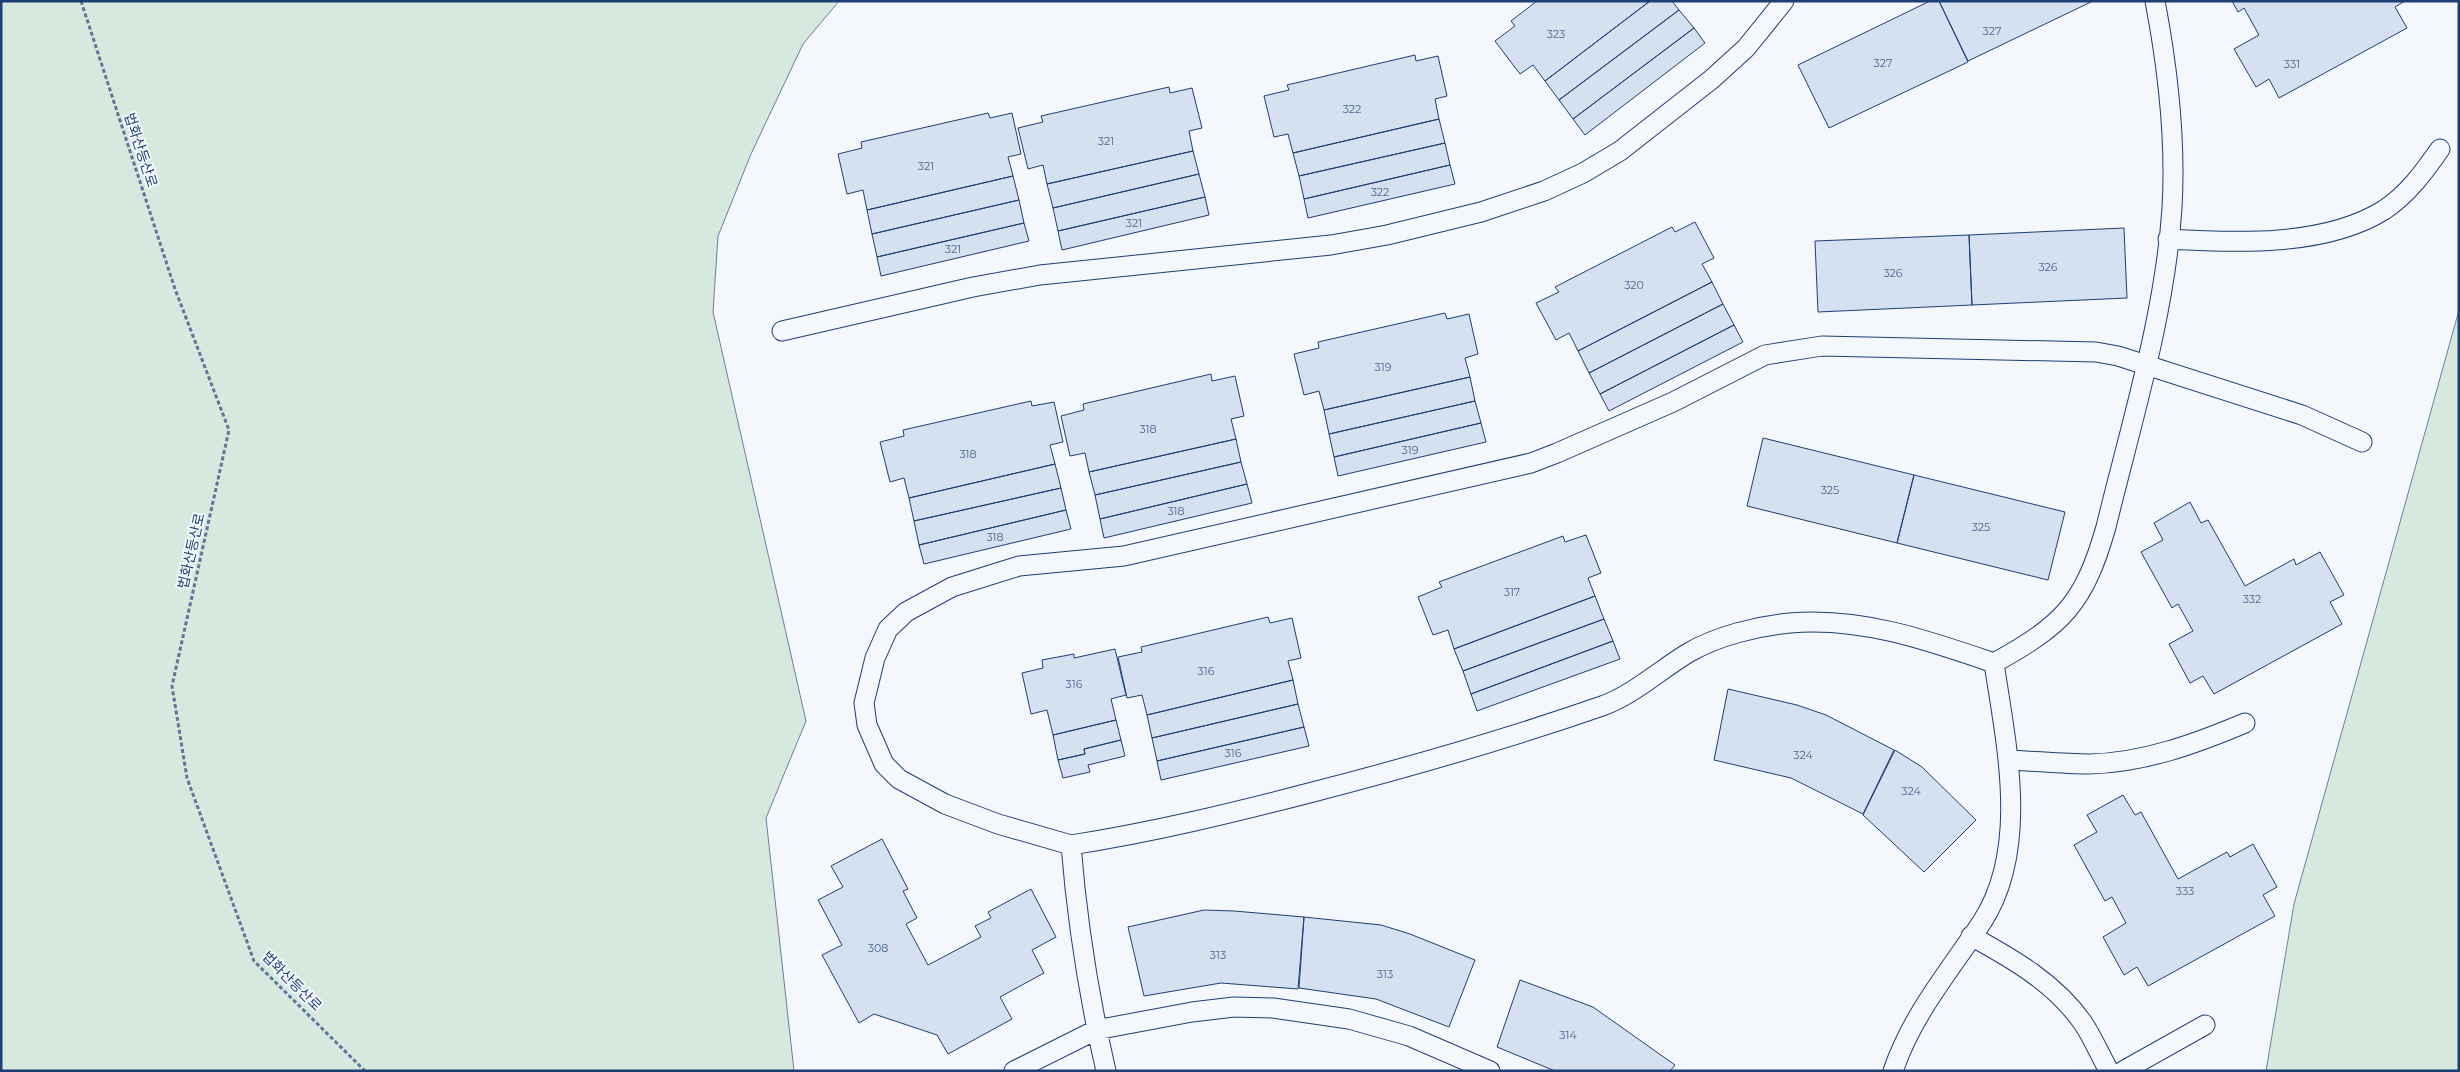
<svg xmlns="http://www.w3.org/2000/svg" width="2460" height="1072" font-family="Montserrat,'Noto Sans KR',sans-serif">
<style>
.green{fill:#d7e8df;stroke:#687fa3}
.building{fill:#d5e0f0;stroke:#1d3f73}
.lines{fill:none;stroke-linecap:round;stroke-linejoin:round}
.service-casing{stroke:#1d3f73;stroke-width:21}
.path{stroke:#5e769c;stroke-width:3;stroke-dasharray:4 2.5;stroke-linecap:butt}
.service{stroke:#f4f7fb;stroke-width:19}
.labels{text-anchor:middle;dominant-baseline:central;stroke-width:4;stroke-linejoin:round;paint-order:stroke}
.number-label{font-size:11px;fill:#4b6792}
.street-label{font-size:14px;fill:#1d3f73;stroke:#f4f7fb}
</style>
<rect width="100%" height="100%" fill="#f4f7fb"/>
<!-- green -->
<path class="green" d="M 1,1 L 839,1 L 803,44 L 751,154 L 718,236 L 713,312 L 806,721 L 766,818 L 794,1071 L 1,1071 Z
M 2459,310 L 2459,1071 L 2266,1071 L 2294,904 Z"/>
<!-- building -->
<path class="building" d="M 1537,1 L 1650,1 L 1545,81 L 1533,65 L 1520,74 L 1495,41 L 1515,26 L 1511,21 Z
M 1650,1 L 1672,1 L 1679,10 L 1559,100 L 1545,81 Z
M 1930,1 L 1939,1 L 1968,62 L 1829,128 L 1798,65 Z
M 1939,1 L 2093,1 L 1968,61 Z
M 2232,1 L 2405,1 L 2395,7 L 2407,28 L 2279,98 L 2269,79 L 2256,87 L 2234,49 L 2259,35 L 2244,8 L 2238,12 Z
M 1679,10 L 1694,28 L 1573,119 L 1559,100 Z
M 1694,28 L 1705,43 L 1585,135 L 1573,119 Z
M 1415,55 L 1416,61 L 1438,56 L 1447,96 L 1435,99 L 1439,119 L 1293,153 L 1288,134 L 1274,137 L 1264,96 L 1289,90 L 1287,85 Z
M 1169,87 L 1170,93 L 1192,88 L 1202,128 L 1189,131 L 1193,151 L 1047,184 L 1043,165 L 1028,169 L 1018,128 L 1043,122 L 1041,116 Z
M 988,113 L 990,118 L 1012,113 L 1021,154 L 1008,157 L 1013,176 L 867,210 L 863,190 L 847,194 L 838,154 L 862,148 L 861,142 Z
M 1439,119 L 1445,143 L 1299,176 L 1293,153 Z
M 1445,143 L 1450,165 L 1304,199 L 1299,176 Z
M 1193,151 L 1199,174 L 1053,208 L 1047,184 Z
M 1450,165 L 1455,184 L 1308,218 L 1304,199 Z
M 1199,174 L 1205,197 L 1058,231 L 1053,208 Z
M 1013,176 L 1019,200 L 872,234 L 867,210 Z
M 1205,197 L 1209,215 L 1062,250 L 1058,231 Z
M 1019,200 L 1024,223 L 877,257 L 872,234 Z
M 1695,222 L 1714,258 L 1702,264 L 1712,282 L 1578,351 L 1569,333 L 1556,340 L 1536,303 L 1559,292 L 1555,287 L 1672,227 L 1675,232 Z
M 1024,223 L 1029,241 L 881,276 L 877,257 Z
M 2124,228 L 2127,298 L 1972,305 L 1969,235 Z
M 1969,235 L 1972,305 L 1818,312 L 1815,241 Z
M 1712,282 L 1723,304 L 1589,373 L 1578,351 Z
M 1723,304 L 1734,325 L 1600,394 L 1589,373 Z
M 1445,313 L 1447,319 L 1469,314 L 1478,354 L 1465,358 L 1470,377 L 1324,410 L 1319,391 L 1304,395 L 1294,354 L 1319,348 L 1318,342 Z
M 1734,325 L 1743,342 L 1609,411 L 1600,394 Z
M 1211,374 L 1212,381 L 1235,376 L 1244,416 L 1231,419 L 1236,439 L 1089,472 L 1085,453 L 1070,456 L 1061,416 L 1084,410 L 1083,404 Z
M 1470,377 L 1475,401 L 1329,434 L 1324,410 Z
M 1031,401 L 1032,406 L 1054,402 L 1063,442 L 1050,445 L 1055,464 L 909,498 L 904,478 L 890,482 L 880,442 L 904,436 L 903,430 Z
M 1475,401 L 1481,423 L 1334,457 L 1329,434 Z
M 1481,423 L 1486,442 L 1338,476 L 1334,457 Z
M 1763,438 L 1914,475 L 1897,543 L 1747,506 Z
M 1236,439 L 1241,462 L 1095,495 L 1089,472 Z
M 1241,462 L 1247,484 L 1100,519 L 1095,495 Z
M 1055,464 L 1061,488 L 914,521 L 909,498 Z
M 1914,475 L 2065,512 L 2048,580 L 1897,543 Z
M 1247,484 L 1252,503 L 1104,538 L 1100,519 Z
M 1061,488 L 1066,510 L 919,545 L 914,521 Z
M 2190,502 L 2201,523 L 2208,520 L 2245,586 L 2294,559 L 2296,565 L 2320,552 L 2344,595 L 2330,602 L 2342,624 L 2214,694 L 2203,676 L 2190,683 L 2169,644 L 2193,631 L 2178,604 L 2172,608 L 2141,552 L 2163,540 L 2154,523 Z
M 1066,510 L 1071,529 L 924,564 L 919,545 Z
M 1586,535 L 1601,573 L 1588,578 L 1595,596 L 1454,649 L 1448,630 L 1433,635 L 1418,597 L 1442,587 L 1439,582 L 1563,536 L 1565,542 Z
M 1595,596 L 1604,619 L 1463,671 L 1454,649 Z
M 1268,617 L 1270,623 L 1292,618 L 1301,658 L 1288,661 L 1293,680 L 1147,715 L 1142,695 L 1127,698 L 1118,657 L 1142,652 L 1141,647 Z
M 1604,619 L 1613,641 L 1471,694 L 1463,671 Z
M 1613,641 L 1620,659 L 1477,711 L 1471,694 Z
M 1115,649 L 1126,695 L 1111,699 L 1116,720 L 1053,735 L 1047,710 L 1031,714 L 1022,673 L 1043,668 L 1042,660 L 1074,654 L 1074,658 Z
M 1293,680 L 1298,704 L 1152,738 L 1147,715 Z
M 1728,689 L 1797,705 L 1826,715 L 1894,750 L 1863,814 L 1791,778 L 1714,760 Z
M 1298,704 L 1304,727 L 1157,761 L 1152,738 Z
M 1116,720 L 1121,740 L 1084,749 L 1085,754 L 1058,760 L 1053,735 Z
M 1304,727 L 1309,746 L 1161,780 L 1157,761 Z
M 1121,740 L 1125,756 L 1088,765 L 1090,772 L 1063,778 L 1058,760 L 1085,754 L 1084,749 Z
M 1895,750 L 1922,767 L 1976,820 L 1924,872 L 1863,815 Z
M 2123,795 L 2135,815 L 2141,812 L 2178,879 L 2227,852 L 2230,857 L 2253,844 L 2277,887 L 2263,895 L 2275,916 L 2148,986 L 2137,967 L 2124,975 L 2103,937 L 2126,923 L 2112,897 L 2105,901 L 2074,845 L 2097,832 L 2087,815 Z
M 882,839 L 908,889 L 903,891 L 917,918 L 906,924 L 928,965 L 981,937 L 975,926 L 991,918 L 988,912 L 1031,889 L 1056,937 L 1032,950 L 1044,973 L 1000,997 L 1012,1019 L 948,1054 L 937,1035 L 874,1014 L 859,1023 L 822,955 L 842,945 L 818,900 L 843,887 L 831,866 Z
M 1204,910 L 1234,911 L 1304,917 L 1298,989 L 1221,983 L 1144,996 L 1128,927 Z
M 1304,917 L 1381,925 L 1410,934 L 1475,960 L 1449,1027 L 1376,999 L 1299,988 Z
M 1520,980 L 1593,1007 L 1675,1065 L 1670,1071 L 1555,1071 L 1497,1047 Z"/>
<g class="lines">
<!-- service casing -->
<g class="service-casing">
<path id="service" d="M 2168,239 C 2235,243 2325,247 2384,210 C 2408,194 2424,172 2440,149
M 782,331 L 973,287 L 1040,275 L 1331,245 L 1387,235 L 1481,212 L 1544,191 L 1583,173 L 1620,151 L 1712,79 L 1746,48 L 1784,1
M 1994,663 C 2063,625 2084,604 2106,527 C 2131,424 2165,315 2172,208 C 2176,139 2168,69 2155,1
M 2008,760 C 2035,761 2062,764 2089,764 C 2143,763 2195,744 2245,723
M 1071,845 C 1154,832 1232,813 1313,792 C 1410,767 1507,739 1602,706 C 1633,695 1660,670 1688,653 C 1717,636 1757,626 1790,623 C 1861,617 1927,640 1994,663 C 2006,744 2030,848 1982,922 C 1949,972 1913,1013 1893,1071
M 1971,936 C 2013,959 2055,983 2083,1023 C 2093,1038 2100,1055 2109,1071
M 1014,1071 L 1096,1030 L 1192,1012 L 1234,1007 L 1273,1008 L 1349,1019 L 1409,1036 L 1490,1071
M 1106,1071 C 1089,997 1077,921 1071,845 L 998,824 L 945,804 L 899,779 L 884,764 L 867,725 L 864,703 L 875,658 L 888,629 L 906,612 L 952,587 L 1019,566 L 1124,556 L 1531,463 L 1557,453 L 1673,402 L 1765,355 L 1822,346 L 2096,352 L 2118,356 L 2302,415 L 2362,442
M 2123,1071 L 2205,1025"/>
</g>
<!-- path -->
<path class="path" d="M 81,1 L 175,289 L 229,430 L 172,686 L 187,778 L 254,961 L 365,1071"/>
<!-- service -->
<use href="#service" class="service"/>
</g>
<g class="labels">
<!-- number labels -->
<g class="number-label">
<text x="1992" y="31">327</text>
<text x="1556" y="34">323</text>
<text x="1883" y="63">327</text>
<text x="2292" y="64">331</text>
<text x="1352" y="109">322</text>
<text x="1106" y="141">321</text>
<text x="926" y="166">321</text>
<text x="1380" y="192">322</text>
<text x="1134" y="223">321</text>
<text x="953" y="249">321</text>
<text x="2048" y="267">326</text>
<text x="1893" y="273">326</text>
<text x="1634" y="285">320</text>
<text x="1383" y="367">319</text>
<text x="1148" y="429">318</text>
<text x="1410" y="450">319</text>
<text x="968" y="454">318</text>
<text x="1830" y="490">325</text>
<text x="1176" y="511">318</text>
<text x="1981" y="527">325</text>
<text x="995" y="537">318</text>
<text x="1512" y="592">317</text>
<text x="2252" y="599">332</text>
<text x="1206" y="671">316</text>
<text x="1074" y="684">316</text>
<text x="1233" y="753">316</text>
<text x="1803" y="755">324</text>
<text x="1911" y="791">324</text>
<text x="2185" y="891">333</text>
<text x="878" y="948">308</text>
<text x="1218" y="955">313</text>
<text x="1385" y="974">313</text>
<text x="1568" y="1035">314</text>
</g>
<!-- street labels -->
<g class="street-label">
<text transform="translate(141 150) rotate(72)">법화산등산로</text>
<text transform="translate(191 551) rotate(-77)">법화산등산로</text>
<text transform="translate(292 981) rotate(45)">법화산등산로</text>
</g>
</g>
<!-- border -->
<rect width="2460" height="1072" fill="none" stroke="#1d3f73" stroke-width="5"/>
</svg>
